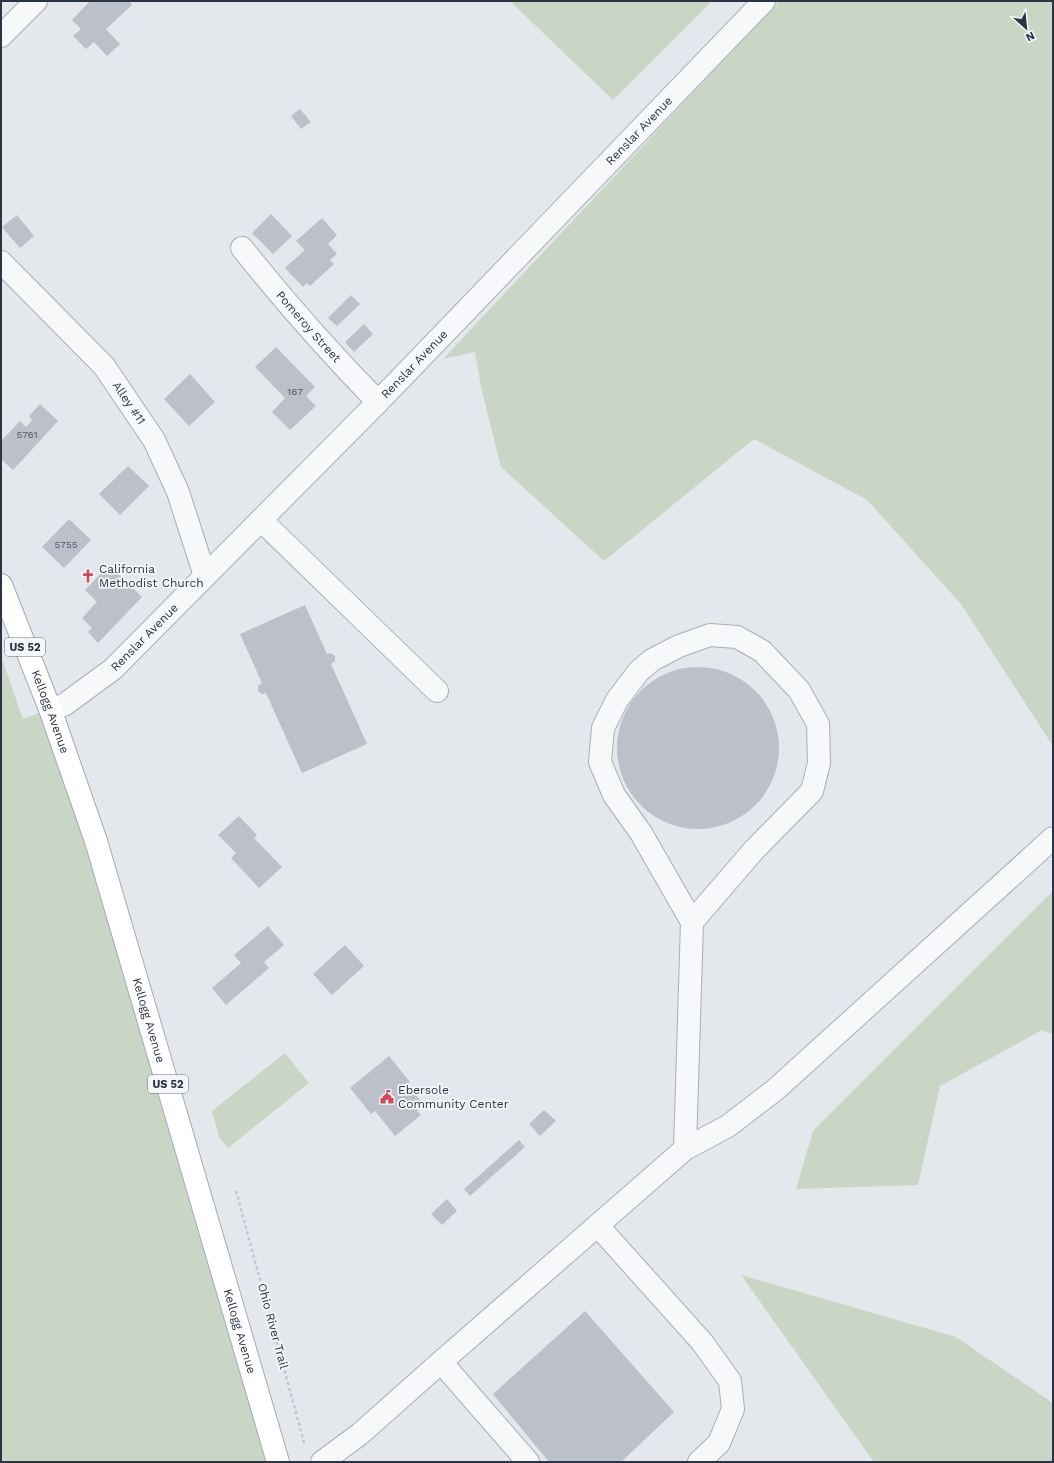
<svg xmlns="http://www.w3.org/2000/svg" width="1054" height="1463" font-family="'Work Sans',sans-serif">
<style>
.green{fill:#c9d6c5}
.building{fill:#bbc0ca}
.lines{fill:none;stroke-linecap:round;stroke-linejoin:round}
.minor-casing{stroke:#a9aeb7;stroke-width:24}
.major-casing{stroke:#a3abb8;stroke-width:24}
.path{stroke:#c2c5cb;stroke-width:2.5;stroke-dasharray:3 3;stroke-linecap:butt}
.minor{stroke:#f7f8fa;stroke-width:22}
.major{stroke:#fff;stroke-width:22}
.labels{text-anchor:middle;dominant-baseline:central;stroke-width:3.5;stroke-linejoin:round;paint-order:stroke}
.number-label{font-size:10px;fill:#4f5766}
.shield{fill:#f4f6f9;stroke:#676e7b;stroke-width:1}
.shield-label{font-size:11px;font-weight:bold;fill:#2b3445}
.street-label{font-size:12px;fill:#2b3445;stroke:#f4f6f9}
.poi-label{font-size:12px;fill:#2b3445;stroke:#f4f6f9;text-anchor:start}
</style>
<rect width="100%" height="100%" fill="#e4e7ec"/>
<!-- green -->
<path class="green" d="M 510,1 L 712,1 L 613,100 Z
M 779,1 L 1053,1 L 1053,746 L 961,604 L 867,500 L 754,439 L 604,561 L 501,467 L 481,387 L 475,352 L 443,359 Z
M 1,656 L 23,719 L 50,709 L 278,1462 L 1,1462 Z
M 1053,891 L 1053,1034 L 1042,1030 L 940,1086 L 918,1185 L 796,1189 L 813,1131 Z
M 285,1053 L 309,1083 L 228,1148 L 219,1137 L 212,1111 Z
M 741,1275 L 956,1337 L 1053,1403 L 1053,1462 L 874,1462 Z"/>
<!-- building -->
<path class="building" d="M 90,1 L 129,1 L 132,5 L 106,29 L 120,44 L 107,56 L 94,42 L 86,49 L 73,36 L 81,29 L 72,20 Z
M 300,109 L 311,122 L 301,129 L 291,116 Z
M 271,214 L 292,236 L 273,254 L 252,233 Z
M 17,215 L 34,236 L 20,248 L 2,227 Z
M 322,218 L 337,235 L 328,244 L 337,254 L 330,260 L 334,264 L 310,286 L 307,283 L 303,287 L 285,268 L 305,250 L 296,241 Z
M 351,295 L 360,304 L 337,326 L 328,318 Z
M 364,324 L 373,334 L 354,352 L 345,342 Z
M 276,347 L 315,387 L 306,396 L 316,406 L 290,430 L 272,412 L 285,398 L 255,367 Z
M 190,374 L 215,402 L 189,426 L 164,399 Z
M 40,404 L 58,421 L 13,470 L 1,459 L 1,441 L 20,421 L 26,427 L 32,420 L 29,416 Z
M 128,466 L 149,486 L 120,515 L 99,494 Z
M 69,519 L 91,540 L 64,568 L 42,547 Z
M 109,565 L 142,597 L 98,643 L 88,632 L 92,628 L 82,618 L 97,602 L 85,590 Z
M 305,605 L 327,654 L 331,653 L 335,656 L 335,661 L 331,664 L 367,744 L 302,773 L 266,693 L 262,694 L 258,691 L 258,686 L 262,683 L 240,634 Z
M617 748a81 81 0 1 1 162 0a81 81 0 1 1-162 0Z
M 239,816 L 257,835 L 254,838 L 282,867 L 259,888 L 231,858 L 236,853 L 218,835 Z
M 268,926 L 284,945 L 264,962 L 269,968 L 226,1005 L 212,988 L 241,963 L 234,955 Z
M 345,945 L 364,966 L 332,995 L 313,974 Z
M 389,1056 L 410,1082 L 407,1084 L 424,1105 L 417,1111 L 421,1115 L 395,1136 L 375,1111 L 371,1114 L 350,1088 Z
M 544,1110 L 556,1121 L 540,1136 L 529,1124 Z
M 519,1140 L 525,1147 L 470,1196 L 464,1189 Z
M 447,1199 L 457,1211 L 442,1225 L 431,1214 Z
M 585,1311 L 674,1412 L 621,1462 L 549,1462 L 493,1394 Z"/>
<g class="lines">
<!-- minor casing -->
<g class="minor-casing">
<g id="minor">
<path d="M 1,36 L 36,1"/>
<path id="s1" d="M 242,248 C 285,302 330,353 378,402"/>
<path id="s2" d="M 1,262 L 104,366 L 154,440 L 178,492 L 205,576"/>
<path d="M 261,520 L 437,691"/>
<path id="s3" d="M 50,709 L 64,705 L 113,669 L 378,402 L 764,1"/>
<path d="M 685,1149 L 692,922 L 754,850 L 812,791 L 819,763 L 818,724 L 799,690 L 762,651 L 737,637 L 710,635 L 679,646 L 652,660 L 639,671 L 617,700 L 603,728 L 600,762 L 614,795 L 641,833 L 692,922"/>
<path d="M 598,1226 L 702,1342 L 730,1381 L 733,1409 L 719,1443 L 699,1462"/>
<path d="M 441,1362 L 528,1462"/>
<path d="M 322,1462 L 360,1434 L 441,1362 L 685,1149 L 728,1126 L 775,1090 L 1053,838"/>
</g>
</g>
<!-- major casing -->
<g class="major-casing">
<g id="major">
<path id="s4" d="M 1,585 L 50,709 L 96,841 L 278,1462"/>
</g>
</g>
<!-- path -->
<path class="path" d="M 236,1191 L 305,1446"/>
<!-- minor -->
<use href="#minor" class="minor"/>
<!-- major -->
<use href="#major" class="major"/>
</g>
<!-- icons -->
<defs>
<g id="church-bare" transform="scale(1.08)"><path d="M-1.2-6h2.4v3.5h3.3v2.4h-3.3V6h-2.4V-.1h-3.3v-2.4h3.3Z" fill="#d1495b" stroke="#f4f6f9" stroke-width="2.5" paint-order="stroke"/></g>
<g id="civic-bare" transform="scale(1.08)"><path d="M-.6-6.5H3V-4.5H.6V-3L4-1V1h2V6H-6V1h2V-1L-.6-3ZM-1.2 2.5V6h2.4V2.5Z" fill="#d1495b" stroke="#f4f6f9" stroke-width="2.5" paint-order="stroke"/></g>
</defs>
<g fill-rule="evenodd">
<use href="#church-bare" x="88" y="576"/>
<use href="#civic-bare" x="387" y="1097"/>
</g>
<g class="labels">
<!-- number labels -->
<g class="number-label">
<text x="295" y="391">167</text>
<text x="27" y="434">5761</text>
<text x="66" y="544">5755</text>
</g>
<!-- shield labels -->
<g class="shield">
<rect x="5" y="638" width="40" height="18" rx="3"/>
<rect x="148" y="1075" width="40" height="18" rx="3"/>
</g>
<g class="shield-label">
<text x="25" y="647">US 52</text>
<text x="168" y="1084">US 52</text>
</g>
<!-- street labels -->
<g class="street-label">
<text stroke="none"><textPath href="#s3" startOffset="828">Renslar Avenue</textPath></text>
<text stroke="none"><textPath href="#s1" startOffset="103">Pomeroy Street</textPath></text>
<text stroke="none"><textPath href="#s3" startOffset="504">Renslar Avenue</textPath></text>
<text stroke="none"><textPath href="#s2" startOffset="191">Alley #11</textPath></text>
<text stroke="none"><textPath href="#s3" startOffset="120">Renslar Avenue</textPath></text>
<text stroke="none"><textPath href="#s4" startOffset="136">Kellogg Avenue</textPath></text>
<text stroke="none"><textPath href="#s4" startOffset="460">Kellogg Avenue</textPath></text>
<text transform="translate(273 1326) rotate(75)">Ohio River Trail</text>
<text stroke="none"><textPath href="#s4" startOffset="784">Kellogg Avenue</textPath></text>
</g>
<!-- poi labels -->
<g class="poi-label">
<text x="99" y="569">California<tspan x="99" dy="14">Methodist Church</tspan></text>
<text x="398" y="1090">Ebersole<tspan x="398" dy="14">Community Center</tspan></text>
</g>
</g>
<!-- border -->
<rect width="1054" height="1463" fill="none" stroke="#2b3445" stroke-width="4"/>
<!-- north arrow -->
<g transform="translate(1026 28) rotate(153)" stroke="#f4f6f9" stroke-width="3" paint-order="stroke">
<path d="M0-3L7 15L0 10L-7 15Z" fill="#2b3445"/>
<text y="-6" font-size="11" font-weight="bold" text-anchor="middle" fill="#2b3445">N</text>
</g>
</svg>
